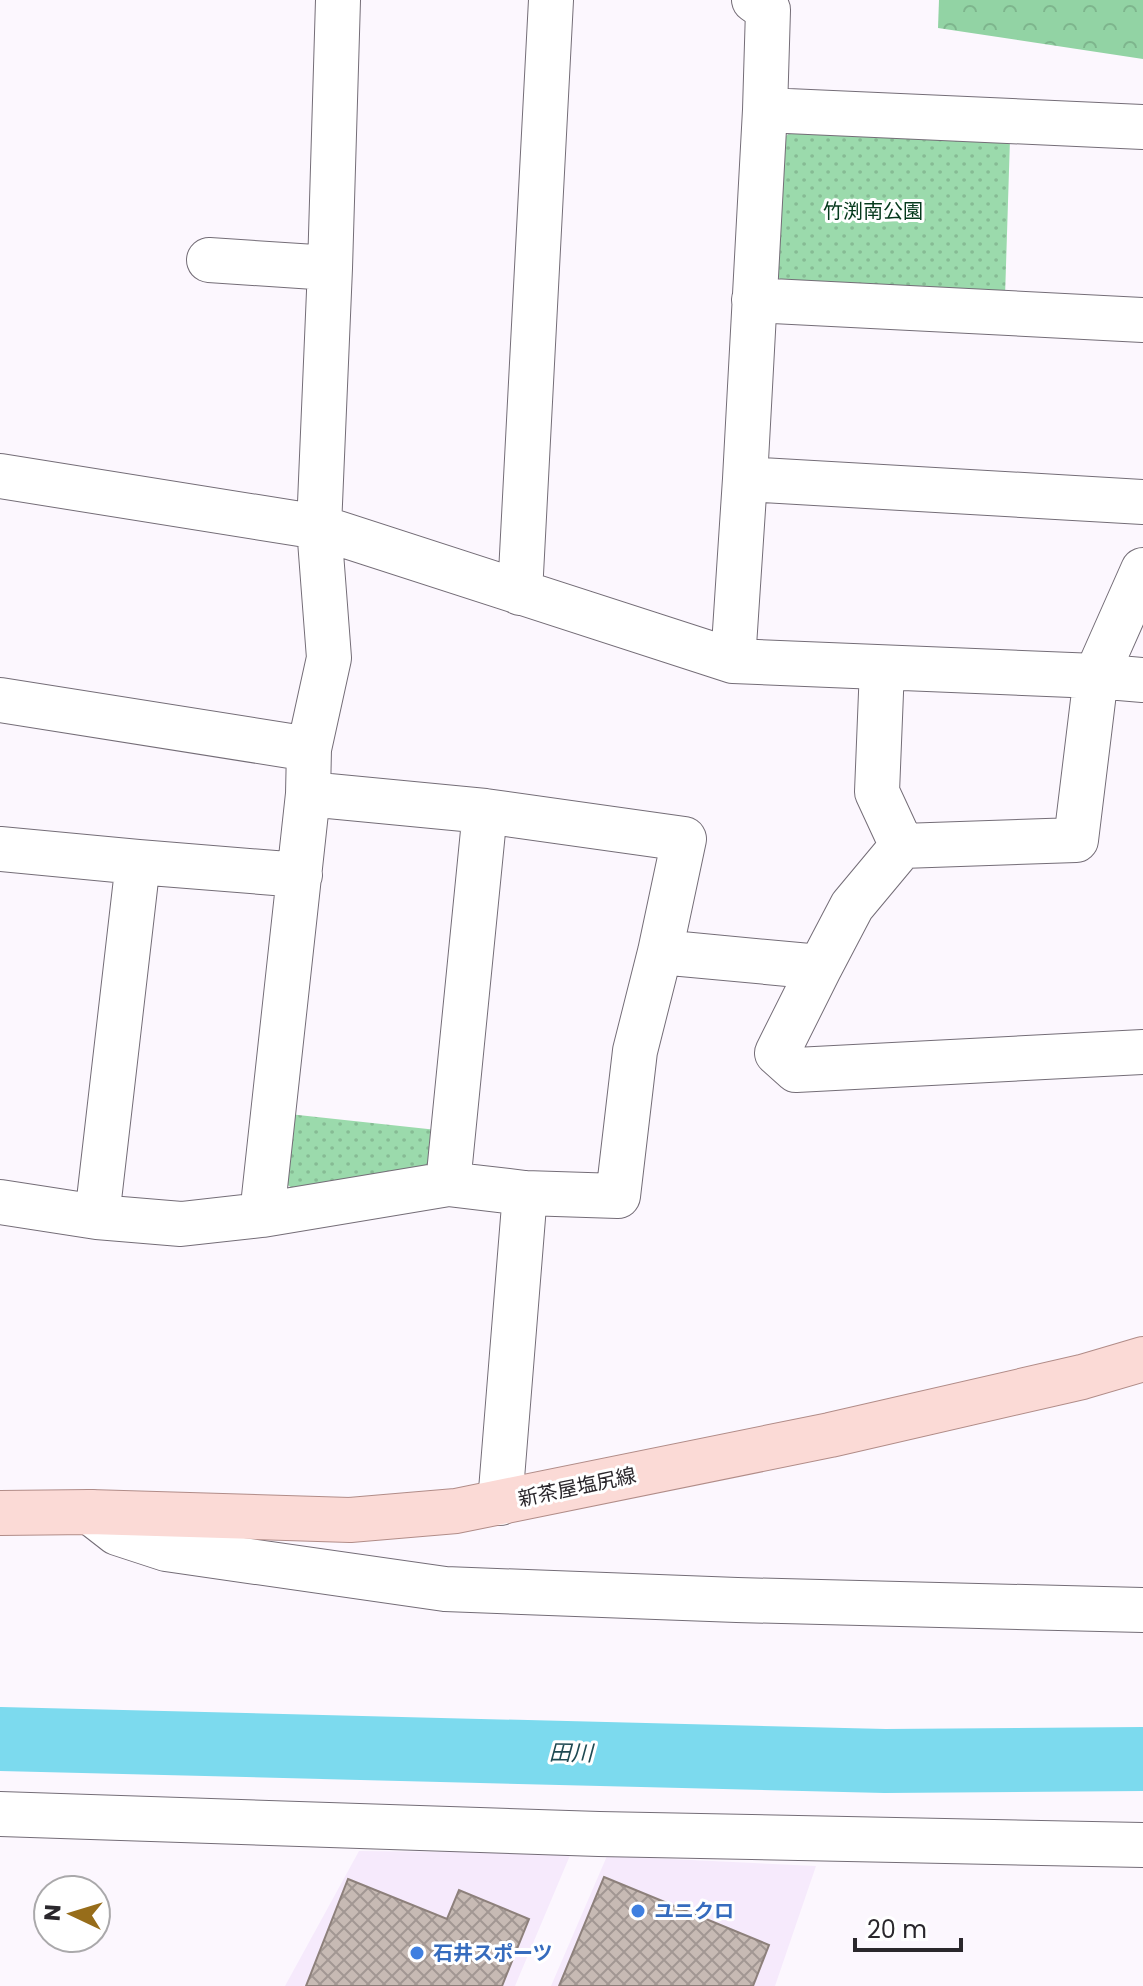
<svg xmlns="http://www.w3.org/2000/svg" width="1143" height="1986" font-family="Poppins,'Noto Sans JP',sans-serif">
<style>
.built{fill:#f6eafc}
.forest{fill:url(#forest-crowns)}
.park{fill:url(#park-dots)}
.lines{fill:none;stroke-linecap:round;stroke-linejoin:round}
.river{stroke:#7cdaee;stroke-width:64}
.building{fill:url(#building-cross-hatch);stroke:#8d807b;stroke-width:2}
.minor-casing{stroke:#746d77;stroke-width:46}
.major-casing{stroke:#b18c88;stroke-width:46}
.minor{stroke:#fff;stroke-width:44}
.major{stroke:#fbdad6;stroke-width:44}
.shop-dot{fill:#3f7fe0;stroke:#fff;stroke-width:3}
.labels{text-anchor:middle;dominant-baseline:central;stroke-width:6;stroke-linejoin:round;paint-order:stroke}
.park-label{font-size:20px;fill:#05391c;stroke:#fff}
.street-label{font-size:20px;fill:#2a272c;stroke:#fff}
.shop-label{font-size:20px;font-weight:bold;fill:#366cbe;stroke:#fff;text-anchor:start}
.water-label{font-size:22px;font-style:italic;fill:#1f4a53;stroke:#fff}
</style>
<defs>
<pattern id="forest-crowns" width="20" height="18" patternUnits="userSpaceOnUse" patternTransform="scale(2)"><rect width="20" height="18" fill="#92d3a4"/><path d="M2 6a3 3 0 1 1 6 0M12 15a3 3 0 1 1 6 0" fill="none" stroke="#7eb58d"/></pattern>
<pattern id="park-dots" width="8" height="8" patternUnits="userSpaceOnUse" patternTransform="scale(2)"><rect width="8" height="8" fill="#9bdaac"/><path d="M2 2h.1M6 6h.1" fill="none" stroke="#86bb94" stroke-width="1.8" stroke-linecap="round"/></pattern>
<pattern id="building-cross-hatch" width="8" height="8" patternUnits="userSpaceOnUse" patternTransform="scale(2)"><rect width="8" height="8" fill="#c7bab4"/><path d="M0 0l8 8M0 8l8-8" fill="none" stroke="#a29793"/></pattern>
</defs>
<rect width="100%" height="100%" fill="#fcf7fe"/>
<!-- built -->
<path class="built" d="M 359,1851 L 571,1853 L 515,1986 L 285,1986 Z
M 607,1856 L 816,1866 L 775,1986 L 551,1986 Z"/>
<!-- forest -->
<path class="forest" d="M 939,0 L 1143,0 L 1143,59 L 938,28 Z"/>
<!-- park -->
<path class="park" d="M 796,129 L 1010,139 L 1005,297 L 786,285 L 771,270 L 774,144 Z
M 289,1114 L 437,1130 L 436,1157 L 422,1174 L 296,1191 L 282,1181 Z"/>
<g class="lines">
<!-- river -->
<path class="river" d="M 0,1739 L 885,1761 L 1143,1759"/>
</g>
<!-- building -->
<path class="building" d="M 604,1877 L 769,1945 L 753,1986 L 559,1986 Z
M 348,1879 L 447,1919 L 459,1890 L 529,1919 L 502,1986 L 306,1986 Z"/>
<g class="lines">
<!-- minor casing -->
<g class="minor-casing">
<path id="minor" d="M 765,110 L 1143,127
M 209,260 L 330,268
M 754,300 L 1143,320
M 0,476 L 319,527 L 733,661 L 1096,676 L 1143,680
M 745,479 L 1143,502
M 520,593 L 551,0
M 733,661 L 745,479 L 765,110 L 768,10 L 754,0
M 882,668 L 877,792 L 902,846
M 0,700 L 309,749
M 0,849 L 138,862 L 300,875
M 660,952 L 820,967 L 852,906 L 902,846 L 1076,840 L 1096,676 L 1143,570
M 820,967 L 777,1053 L 796,1070 L 1143,1052
M 448,1184 L 485,811
M 0,1202 L 97,1217 L 181,1224 L 262,1215 L 448,1184 L 525,1193 L 618,1196 L 635,1051 L 660,952 L 684,839 L 485,811 L 308,794 L 309,749 L 329,658 L 319,527 L 330,268 L 338,0
M 262,1215 L 308,794
M 97,1217 L 138,862
M 500,1503 L 525,1193
M 90,1512 L 117,1533 L 166,1549 L 445,1589 L 737,1600 L 1143,1610
M 0,1814 L 599,1834 L 1143,1845"/>
</g>
<!-- major casing -->
<g class="major-casing">
<path id="major" d="M 0,1513 L 90,1512 L 350,1520 L 456,1511 L 830,1435 L 1082,1377 L 1143,1359"/>
</g>
<!-- minor -->
<use href="#minor" class="minor"/>
<!-- major -->
<use href="#major" class="major"/>
</g>
<!-- markers -->
<g class="shop-dot">
<circle cx="638" cy="1911" r="8"/>
<circle cx="417" cy="1953" r="8"/>
</g>
<g class="labels">
<!-- park labels -->
<g class="park-label">
<text x="873" y="211">竹渕南公園</text>
</g>
<!-- street labels -->
<g class="street-label">
<text transform="translate(577 1487) rotate(-12)">新茶屋塩尻線</text>
</g>
<!-- shop labels -->
<g class="shop-label">
<text x="654" y="1911">ユニクロ</text>
<text x="433" y="1953">石井スポーツ</text>
</g>
<!-- water labels -->
<g class="water-label">
<text transform="translate(571 1753) rotate(1)">田川</text>
</g>
</g>
<!-- north arrow -->
<g transform="translate(72 1914) rotate(274)"><circle r="38" fill="#ffffff" stroke="#aaa9ab" stroke-width="2"/>
<path d="M0-6L14 30L0 20L-14 30Z" fill="#976d1a"/>
<text y="-12" font-size="22" font-weight="bold" text-anchor="middle" fill="#2a272c">N</text>
</g>
<!-- scale -->
<path d="M855 1938v12h106v-12" fill="none" stroke="#2a272c" stroke-width="4"/>
<text x="867" y="1938" font-size="24" fill="#2a272c" stroke="#ffffff" stroke-width="6" paint-order="stroke">20 m</text>
</svg>
